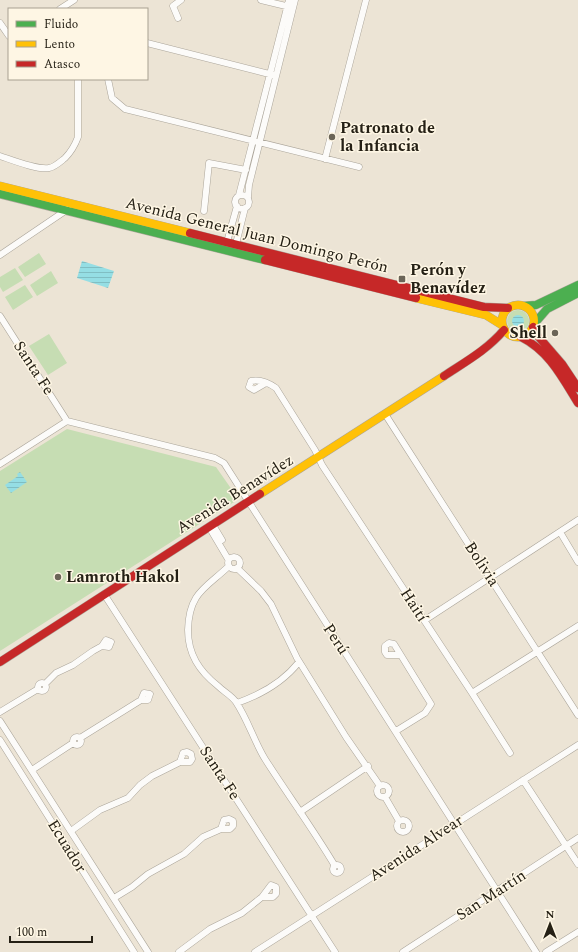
<svg xmlns="http://www.w3.org/2000/svg" width="578" height="952" font-family="Spectral,serif">
<style>
.grass{fill:#c6ddb3}
.water{fill:url(#water-rules)}
.lines{fill:none;stroke-linecap:round;stroke-linejoin:round}
.street-casing{stroke:#aba59a;stroke-width:7}
.fast-casing{stroke:#aba59a;stroke-width:9}
.slow-casing{stroke:#aba59a;stroke-width:9}
.jam-casing{stroke:#aba59a;stroke-width:9}
.street{stroke:#fcfbf9;stroke-width:6}
.fast{stroke:#4caf50;stroke-width:8}
.slow{stroke:#ffc107;stroke-width:8}
.jam{stroke:#c62828;stroke-width:8}
.poi-dot{fill:#6b6558;stroke:#fef6e4;stroke-width:1.5}
.labels{text-anchor:middle;dominant-baseline:central;stroke-width:3;stroke-linejoin:round;paint-order:stroke}
.poi-label{font-size:16px;font-weight:bold;fill:#252015;stroke:#fef6e4;text-anchor:start}
.street-label{font-size:16px;fill:#252015;stroke:#fef6e4}
</style>
<defs>
<pattern id="water-rules" width="6" height="5" patternUnits="userSpaceOnUse"><rect width="6" height="5" fill="#95dee4"/><path d="M0 2.5h6" fill="none" stroke="#80bec3"/></pattern>
</defs>
<rect width="100%" height="100%" fill="#ece4d5"/>
<!-- grass -->
<path class="grass" d="M 39,253 L 46,264 L 25,277 L 18,267 Z
M 15,268 L 23,280 L 3,292 L 0,287 L 0,277 Z
M 51,271 L 58,283 L 37,296 L 30,285 Z
M 25,285 L 33,297 L 13,310 L 5,297 Z
M507 321a11 11 0 1 1 22 0a11 11 0 1 1-22 0Z
M 49,334 L 67,363 L 48,375 L 29,346 Z
M 67,429 L 216,467 L 237,497 L 234,502 L 0,651 L 0,471 Z"/>
<!-- water -->
<path class="water" d="M 82,261 L 114,271 L 108,288 L 77,278 Z
M512 321a6 6 0 1 1 12 0a6 6 0 1 1-12 0Z
M 20,472 L 27,482 L 11,493 L 5,485 L 18,476 L 17,474 Z"/>
<g class="lines">
<!-- street casing -->
<g class="street-casing">
<path id="street" d="M 261,0 L 290,7
M 60,9 L 74,0
M 178,18 L 173,6 L 181,0
M 0,23 L 9,36
M 147,43 L 273,75
M 108,79 L 112,98 L 125,109 L 359,167
M 0,156 C 12,160 37,170 49,168 C 55,167 60,162 65,158 C 71,152 75,145 78,137 L 78,79
M 325,159 L 366,0
M235 202a7 7 0 1 1 14 0a7 7 0 1 1-14 0Z
M 239,195 L 289,0
M 248,197 L 249,185 L 295,0
M 204,211 L 209,163 L 246,170
M 227,242 L 237,206
M 236,244 L 245,208
M 0,255 L 68,209
M 0,316 L 67,421
M 266,383 L 254,390 L 249,387 L 251,381 C 260,379 269,383 276,388 L 315,450 L 322,465 L 472,693 L 510,753
M 385,414 L 578,715
M 67,421 L 215,458 L 224,463 L 536,952
M 0,464 L 67,421
M 213,525 L 222,540
M 209,527 L 228,559
M 560,532 L 578,562
M228 563a6 6 0 1 1 12 0a6 6 0 1 1-12 0Z
M 229,566 C 206,588 189,592 188,630 C 188,654 199,671 218,686 C 224,692 231,695 236,702 C 248,720 254,741 265,759 C 288,795 313,829 335,866
M 237,568 L 261,591 L 271,604 L 297,658 L 346,737 L 380,786
M 104,594 L 335,952
M 425,620 L 578,520
M38 687a4 4 0 1 1 8 0a4 4 0 1 1-8 0Z
M 45,684 L 56,673 L 73,665 L 93,651 L 102,646 L 106,640 L 111,642 L 109,647 L 102,646
M 472,693 L 578,626
M 237,703 C 260,695 284,681 299,662
M 0,712 L 38,689
M 0,721 L 148,952
M 396,731 L 425,713 L 431,704 L 394,644 L 389,643 L 385,646 L 385,652 L 387,655 L 400,655
M73 741a4 4 0 1 1 8 0a4 4 0 1 1-8 0Z
M 80,738 L 141,700 L 148,700 L 150,694 L 144,693 L 141,700
M 0,740 L 134,952
M 32,770 L 73,743
M 523,780 L 578,864
M377 791a6 6 0 1 1 12 0a6 6 0 1 1-12 0Z
M 385,797 L 399,821
M 300,812 L 368,766
M397 826a6 6 0 1 1 12 0a6 6 0 1 1-12 0Z
M 71,831 L 100,810 L 128,798 L 140,785 L 152,776 L 180,762 L 190,762 L 192,759 L 191,754 L 187,752 L 183,753 L 180,762
M333 869a4 4 0 1 1 8 0a4 4 0 1 1-8 0Z
M 114,898 L 132,887 L 148,874 L 184,854 L 203,837 L 221,829 L 230,829 L 233,826 L 233,821 L 229,819 L 224,820 L 221,829
M 179,952 L 210,929 L 242,913 L 262,897 L 271,885 L 276,887 L 276,894 L 273,897 L 262,897
M 255,952 L 578,745
M 403,952 L 578,838
M 546,952 L 578,932"/>
</g>
<!-- fast casing -->
<g class="fast-casing">
<path id="fast" d="M 0,194 L 265,260
M 524,306 L 536,305 L 578,285
M 534,324 L 547,309 L 578,293"/>
</g>
<!-- slow casing -->
<g class="slow-casing">
<path id="slow" d="M 0,186 L 190,233
M 416,298 L 486,315 L 502,325
M502 321a16 16 0 1 1 32 0a16 16 0 1 1-32 0Z
M 260,494 L 444,376"/>
</g>
<!-- jam casing -->
<g class="jam-casing">
<path id="jam" d="M 190,233 L 484,307 L 508,308
M 265,260 L 416,298
M 533,327 L 537,335 L 562,364 L 578,388
M 521,337 C 549,351 562,377 578,403
M 444,376 C 465,362 487,350 504,330
M 0,662 L 260,494"/>
</g>
<!-- street -->
<use href="#street" class="street"/>
<!-- fast -->
<use href="#fast" class="fast"/>
<!-- slow -->
<use href="#slow" class="slow"/>
<!-- jam -->
<use href="#jam" class="jam"/>
</g>
<!-- markers -->
<g class="poi-dot">
<circle cx="332" cy="137" r="4"/>
<rect x="398" y="275" width="8" height="8" rx="2"/>
<circle cx="555" cy="333" r="4"/>
<circle cx="58" cy="577" r="4"/>
</g>
<g class="labels">
<!-- poi labels -->
<g class="poi-label">
<text x="340" y="128">Patronato de<tspan x="340" dy="18">la Infancia</tspan></text>
<text x="410" y="270">Perón y<tspan x="410" dy="18">Benavídez</tspan></text>
<text x="547" y="333" text-anchor="end">Shell</text>
<text x="66" y="577">Lamroth Hakol</text>
</g>
<!-- street labels -->
<g class="street-label">
<text transform="translate(257 235) rotate(14)">Avenida General Juan Domingo Perón</text>
<text transform="translate(34 368) rotate(57)">Santa Fe</text>
<text transform="translate(235 494) rotate(-32)">Avenida Benavídez</text>
<text transform="translate(482 564) rotate(57)">Bolivia</text>
<text transform="translate(414 605) rotate(57)">Haití</text>
<text transform="translate(336 639) rotate(57)">Perú</text>
<text transform="translate(220 773) rotate(57)">Santa Fe</text>
<text transform="translate(67 846) rotate(58)">Ecuador</text>
<text transform="translate(416 848) rotate(-33)">Avenida Alvear</text>
<text transform="translate(491 895) rotate(-33)">San Martín</text>
</g>
</g>
<!-- legend -->
<rect x="8" y="8" width="140" height="72" fill="#fef6e4" stroke="#a7a091"/>
<rect x="16" y="21" width="20" height="6" fill="#4caf50" stroke="#a7a091"/>
<text x="44" y="28" font-size="12" fill="#252015">Fluido</text>
<rect x="16" y="41" width="20" height="6" fill="#ffc107" stroke="#a7a091"/>
<text x="44" y="48" font-size="12" fill="#252015">Lento</text>
<rect x="16" y="61" width="20" height="6" fill="#c62828" stroke="#a7a091"/>
<text x="44" y="68" font-size="12" fill="#252015">Atasco</text>
<!-- north arrow -->
<g transform="translate(550 924)" stroke="#fef6e4" stroke-width="3" paint-order="stroke">
<path d="M0-3L7 15L0 10L-7 15Z" fill="#252015"/>
<text y="-6" font-size="11" font-weight="bold" text-anchor="middle" fill="#252015">N</text>
</g>
<!-- scale -->
<path d="M10 936v6h82v-6" fill="none" stroke="#252015" stroke-width="2"/>
<text x="16" y="936" font-size="12" fill="#252015" stroke="#fef6e4" stroke-width="3" paint-order="stroke">100 m</text>
</svg>
